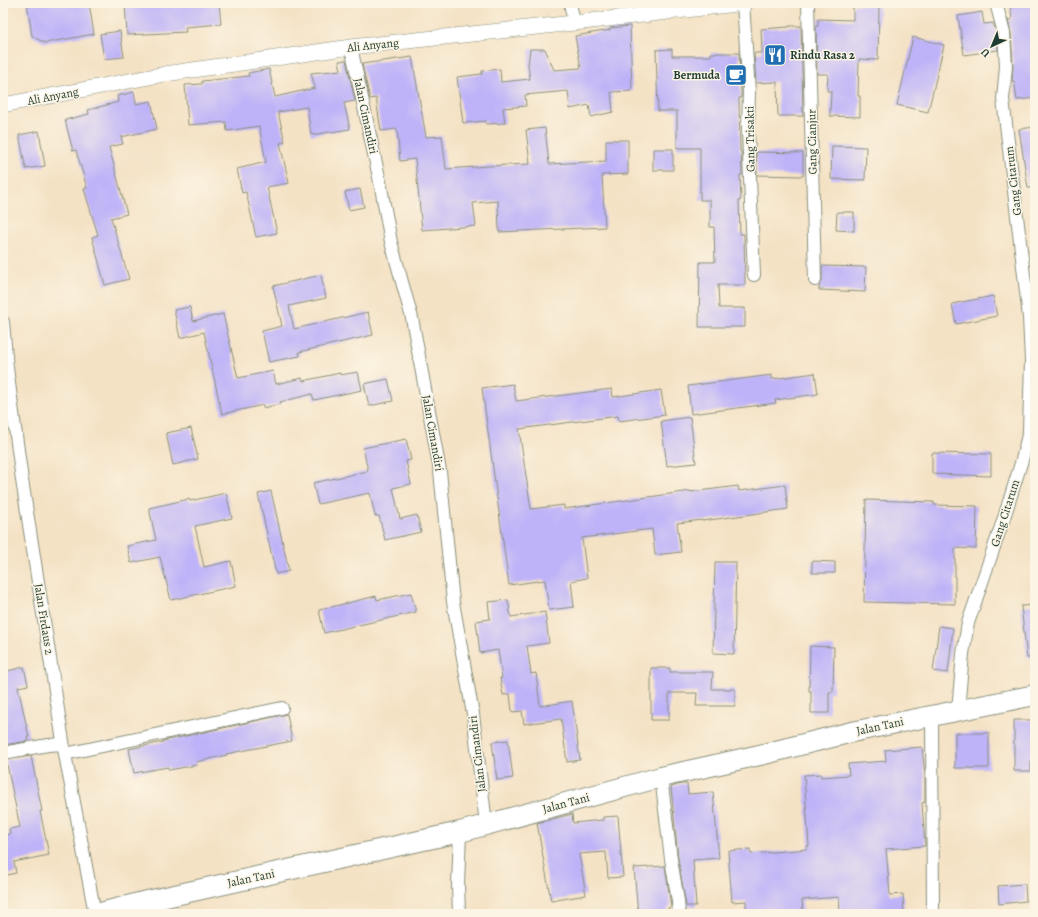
<svg xmlns="http://www.w3.org/2000/svg" width="1038" height="917" font-family="Alegreya,serif">
<style>
.building{fill:#beb2f8}
.lines{fill:none;stroke-linecap:round;stroke-linejoin:round}
.minor-casing{stroke:#8a907c;stroke-width:14}
.tertiary-casing{stroke:#8a907c;stroke-width:16}
.trunk-casing{stroke:#8a907c;stroke-width:22}
.minor{stroke:#fff;stroke-width:12}
.tertiary{stroke:#fff;stroke-width:15}
.trunk{stroke:#fff;stroke-width:20}
.labels{text-anchor:middle;dominant-baseline:central;stroke-width:3;stroke-linejoin:round;paint-order:stroke}
.street-label{font-size:12px;fill:#1f3d34;stroke:#fcf5e5}
.poi-label{font-size:12px;font-weight:bold;fill:#1f3d34;stroke:#fcf5e5;text-anchor:start}
</style>
<rect width="100%" height="100%" fill="#fcf5e5"/>
<filter id="ink" filterUnits="userSpaceOnUse"><feTurbulence type="fractalNoise" baseFrequency=".025" numOctaves="2"/><feDisplacementMap in="SourceGraphic" scale="8" xChannelSelector="R" yChannelSelector="G"/><feConvolveMatrix kernelMatrix="1 2 1 2 8 2 1 2 1" color-interpolation-filters="sRGB"/></filter>
<filter id="wash" filterUnits="userSpaceOnUse"><feTurbulence type="fractalNoise" baseFrequency=".012" numOctaves="4" result="noise"/><feDisplacementMap in="SourceGraphic" scale="16" xChannelSelector="R" yChannelSelector="G"/><feGaussianBlur stdDeviation="0.9" result="paint"/><feColorMatrix in="noise" values="0 0 0 0 0 0 0 0 0 0 0 0 0 0 0 0 0 1.4 0 .05"/><feComposite in="paint" operator="in"/></filter>
<g filter="url(#wash)">
<rect width="100%" height="100%" fill="#f4e2c5"/>
<g id="blocks">
<!-- building -->
<path class="building" d="M 27,3 L 89,3 L 94,34 L 45,43 L 32,36 Z
M 125,3 L 219,3 L 221,24 L 185,27 L 186,32 L 127,35 Z
M 1010,3 L 1035,3 L 1035,98 L 1017,100 L 1014,81 L 1012,81 L 1013,66 L 1011,33 L 1008,20 L 1012,20 Z
M 853,5 L 879,5 L 878,60 L 859,59 L 858,96 L 860,96 L 860,117 L 830,116 L 831,91 L 827,91 L 828,74 L 817,74 L 816,26 L 818,26 L 818,19 L 853,20 Z
M 982,12 L 984,24 L 993,23 L 997,34 L 998,50 L 964,55 L 958,16 Z
M 630,26 L 632,91 L 611,92 L 613,112 L 591,117 L 589,105 L 570,109 L 568,91 L 525,95 L 526,106 L 503,108 L 505,123 L 486,124 L 486,121 L 463,123 L 457,77 L 482,74 L 482,71 L 500,69 L 501,82 L 530,79 L 528,65 L 530,49 L 545,49 L 554,70 L 581,68 L 575,36 L 610,30 L 610,28 Z
M 789,26 L 801,26 L 803,116 L 778,116 L 777,82 L 756,83 L 754,53 L 762,53 L 761,29 L 789,27 Z
M 120,31 L 124,57 L 104,59 L 100,34 Z
M 913,37 L 944,45 L 928,112 L 897,105 Z
M 672,49 L 672,56 L 711,56 L 711,53 L 739,53 L 741,92 L 741,98 L 739,98 L 740,151 L 741,151 L 742,175 L 740,175 L 741,200 L 739,200 L 740,234 L 744,234 L 745,285 L 718,285 L 719,308 L 745,308 L 745,327 L 699,327 L 700,262 L 715,262 L 714,227 L 710,227 L 710,200 L 700,200 L 700,148 L 677,148 L 677,111 L 658,111 L 656,50 Z
M 412,57 L 426,137 L 442,136 L 446,169 L 488,166 L 530,164 L 526,130 L 545,128 L 549,164 L 606,161 L 606,140 L 628,140 L 628,174 L 602,175 L 605,227 L 499,232 L 498,201 L 473,203 L 476,226 L 422,230 L 415,159 L 400,161 L 397,129 L 381,131 L 376,98 L 370,99 L 362,64 Z
M 346,60 L 355,101 L 344,103 L 350,129 L 311,135 L 307,107 L 278,112 L 285,142 L 280,143 L 289,183 L 267,187 L 277,233 L 256,237 L 246,192 L 242,193 L 237,169 L 266,162 L 259,126 L 227,131 L 226,122 L 188,125 L 185,85 L 202,84 L 202,81 L 249,76 L 248,73 L 269,69 L 275,97 L 315,88 L 311,73 L 341,70 L 339,61 Z
M 134,92 L 136,104 L 151,101 L 157,129 L 121,137 L 123,144 L 109,147 L 127,214 L 111,218 L 129,279 L 105,285 L 92,237 L 98,235 L 84,189 L 87,188 L 76,150 L 73,151 L 65,120 L 89,114 L 88,110 L 118,102 L 117,96 Z
M 1035,127 L 1035,188 L 1028,188 L 1019,129 Z
M 39,131 L 45,166 L 26,169 L 19,135 Z
M 832,146 L 866,147 L 865,180 L 831,179 Z
M 653,149 L 673,149 L 673,170 L 653,170 Z
M 756,152 L 803,153 L 803,176 L 757,175 Z
M 360,189 L 364,207 L 349,210 L 345,192 Z
M 837,212 L 854,212 L 854,231 L 836,230 Z
M 822,266 L 866,267 L 865,292 L 819,290 L 819,286 L 822,280 Z
M 321,275 L 326,298 L 289,306 L 294,329 L 368,312 L 373,335 L 299,352 L 300,356 L 269,362 L 262,331 L 282,326 L 273,286 Z
M 993,296 L 997,316 L 956,324 L 952,304 Z
M 190,307 L 193,321 L 223,314 L 238,378 L 273,371 L 276,384 L 302,378 L 303,381 L 340,373 L 340,375 L 358,372 L 362,390 L 314,400 L 312,394 L 280,402 L 281,404 L 263,408 L 263,405 L 222,414 L 204,332 L 180,338 L 174,310 Z
M 815,373 L 818,394 L 775,400 L 776,403 L 691,414 L 688,386 L 772,375 L 772,379 Z
M 388,379 L 393,401 L 369,406 L 364,384 Z
M 513,384 L 516,401 L 612,389 L 613,397 L 661,390 L 665,415 L 619,421 L 618,416 L 519,429 L 531,509 L 564,505 L 564,509 L 691,491 L 691,492 L 738,486 L 739,491 L 785,485 L 788,509 L 702,521 L 702,520 L 677,523 L 681,552 L 655,555 L 652,529 L 582,538 L 587,578 L 571,581 L 574,607 L 549,610 L 545,580 L 509,585 L 482,388 Z
M 690,417 L 696,463 L 667,466 L 661,421 Z
M 191,428 L 198,459 L 173,465 L 166,433 Z
M 406,439 L 411,460 L 406,461 L 411,484 L 393,488 L 400,519 L 417,515 L 421,532 L 385,540 L 379,516 L 375,516 L 370,493 L 318,504 L 313,483 L 368,471 L 363,448 Z
M 932,453 L 991,454 L 991,476 L 932,474 Z
M 271,491 L 289,571 L 276,574 L 258,494 Z
M 226,493 L 232,518 L 195,526 L 204,567 L 231,561 L 236,586 L 171,600 L 160,557 L 131,563 L 127,546 L 156,540 L 149,508 L 189,499 L 190,501 Z
M 866,500 L 934,502 L 934,505 L 977,506 L 976,549 L 955,548 L 955,604 L 864,602 Z
M 812,561 L 835,562 L 835,573 L 812,573 Z
M 715,562 L 736,562 L 734,654 L 713,653 Z
M 411,593 L 416,612 L 324,633 L 319,610 L 376,596 L 377,600 Z
M 508,600 L 511,617 L 545,612 L 549,643 L 527,646 L 531,674 L 536,673 L 540,706 L 572,701 L 580,760 L 567,762 L 561,719 L 524,724 L 522,711 L 512,712 L 510,694 L 503,695 L 500,678 L 502,678 L 498,650 L 480,653 L 476,621 L 490,619 L 488,602 Z
M 1035,605 L 1035,658 L 1027,658 L 1021,606 Z
M 939,626 L 953,628 L 948,673 L 933,671 Z
M 810,646 L 834,647 L 833,692 L 829,692 L 829,713 L 811,713 L 811,691 L 809,691 Z
M 24,667 L 28,685 L 18,687 L 29,737 L 27,737 L 28,741 L 3,745 L 3,672 Z
M 651,668 L 670,668 L 670,672 L 713,672 L 712,689 L 735,689 L 735,706 L 696,706 L 697,693 L 669,693 L 669,720 L 651,720 Z
M 287,714 L 292,741 L 226,754 L 227,755 L 196,762 L 197,765 L 169,770 L 168,767 L 134,773 L 129,749 L 163,742 L 163,741 Z
M 1014,720 L 1035,720 L 1035,761 L 1031,761 L 1031,771 L 1014,771 Z
M 955,733 L 989,733 L 989,768 L 955,768 Z
M 508,740 L 513,778 L 497,780 L 492,742 Z
M 922,747 L 925,776 L 925,802 L 922,803 L 925,846 L 886,849 L 890,895 L 903,894 L 904,914 L 840,914 L 839,897 L 802,900 L 803,914 L 746,914 L 746,901 L 732,902 L 728,851 L 750,849 L 751,854 L 807,849 L 807,846 L 809,846 L 804,775 L 821,774 L 821,777 L 849,775 L 848,764 L 886,761 L 885,750 Z
M 31,756 L 42,811 L 40,811 L 49,855 L 14,862 L 16,873 L 3,876 L 3,836 L 10,834 L 9,829 L 20,827 L 6,760 Z
M 681,784 L 687,784 L 688,794 L 713,792 L 719,858 L 693,860 L 696,906 L 686,906 L 678,858 L 671,787 Z
M 572,814 L 573,823 L 603,820 L 603,817 L 618,816 L 623,877 L 608,878 L 606,852 L 579,854 L 586,895 L 551,901 L 537,823 Z
M 665,866 L 671,907 L 668,908 L 668,914 L 638,914 L 634,868 Z
M 1025,884 L 1026,901 L 999,904 L 998,886 Z"/>
</g>
</g>
<g filter="url(#ink)">
<use href="#blocks" fill-opacity="0" stroke="#8a907c" stroke-width="1"/>
<g class="lines">
<!-- minor casing -->
<g class="minor-casing">
<path id="minor" d="M 570,3 L 574,23
M 743,3 L 749,92 L 748,130 L 754,275
M 808,3 L 815,280
M 351,47 L 380,182 L 391,242 L 412,318 L 440,471 L 453,602 L 473,714 L 486,824
M 3,322 L 7,368 L 22,480 L 65,754 L 95,914
M 958,710 L 963,654 L 968,623 L 1003,521 L 1022,460 L 1029,431 L 1031,361 L 1029,317 L 1003,99 L 1006,66 L 1004,33 L 996,3
M 932,715 L 933,914
M 3,753 L 48,745 L 63,744
M 65,754 L 282,708
M 661,777 L 671,859 L 678,901 L 679,914
M 459,914 L 458,885 L 460,832"/>
</g>
<!-- tertiary casing -->
<g class="tertiary-casing">
<path id="tertiary" d="M 3,105 L 165,74 L 351,47 L 574,23 L 745,3"/>
</g>
<!-- trunk casing -->
<g class="trunk-casing">
<path id="trunk" d="M 97,914 L 143,902 L 460,832 L 661,777 L 764,754 L 852,732 L 1035,695"/>
</g>
<!-- minor -->
<use href="#minor" class="minor"/>
<!-- tertiary -->
<use href="#tertiary" class="tertiary"/>
<!-- trunk -->
<use href="#trunk" class="trunk"/>
</g>
</g>
<!-- icons -->
<defs>
<g id="restaurant-square" transform="scale(1.15)"><rect x="-9" y="-9" width="18" height="18" rx="4" fill="#1f6fb2" stroke="#fcf5e5"/><path d="M-5-6h1v4h1v-4h1v4h1v-4h1v5L-1.5 .5V6h-2V.5L-5-1ZM5-6V6H3V1.5H1.5Q1.5-4 5-6Z" fill="#fff"/></g>
<g id="cafe-square" transform="scale(1.15)"><rect x="-9" y="-9" width="18" height="18" rx="4" fill="#1f6fb2" stroke="#fcf5e5"/><path d="M-5.5-4.5H6V0H3Q3 3.5 0 3.5H-2.5Q-5.5 3.5-5.5 0ZM3-3.2v2h1.7v-2ZM-6 4.5H4V6H-6Z" fill="#fff"/></g>
</defs>
<g fill-rule="evenodd">
<use href="#restaurant-square" x="775" y="55"/>
<use href="#cafe-square" x="736" y="75"/>
</g>
<g class="labels">
<!-- street labels -->
<g class="street-label">
<text transform="translate(373 45) rotate(-6)">Ali Anyang</text>
<text transform="translate(53 96) rotate(-11)">Ali Anyang</text>
<text transform="translate(366 116) rotate(78)">Jalan Cimandiri</text>
<text transform="translate(750 139) rotate(-91)">Gang Trisakti</text>
<text transform="translate(812 142) rotate(-91)">Gang Cianjur</text>
<text transform="translate(1013 181) rotate(-97)">Gang Citarum</text>
<text transform="translate(433 433) rotate(80)">Jalan Cimandiri</text>
<text transform="translate(1005 513) rotate(-72)">Gang Citarum</text>
<text transform="translate(44 619) rotate(81)">Jalan Firdaus 2</text>
<text transform="translate(880 726) rotate(-12)">Jalan Tani</text>
<text transform="translate(477 754) rotate(-97)">Jalan Cimandiri</text>
<text transform="translate(566 803) rotate(-15)">Jalan Tani</text>
<text transform="translate(251 878) rotate(-12)">Jalan Tani</text>
</g>
<!-- poi labels -->
<g class="poi-label">
<text x="790" y="55">Rindu Rasa 2</text>
<text x="720" y="75" text-anchor="end">Bermuda</text>
</g>
</g>
<!-- margin -->
<rect width="1038" height="917" fill="none" stroke="#fcf5e5" stroke-width="16"/>
<!-- north arrow -->
<g transform="translate(992 46) rotate(224)" stroke="#fcf5e5" stroke-width="3" paint-order="stroke">
<path d="M0-3L7 15L0 10L-7 15Z" fill="#1f3d34"/>
<text y="-6" font-size="11" font-weight="bold" text-anchor="middle" fill="#1f3d34">U</text>
</g>
</svg>
